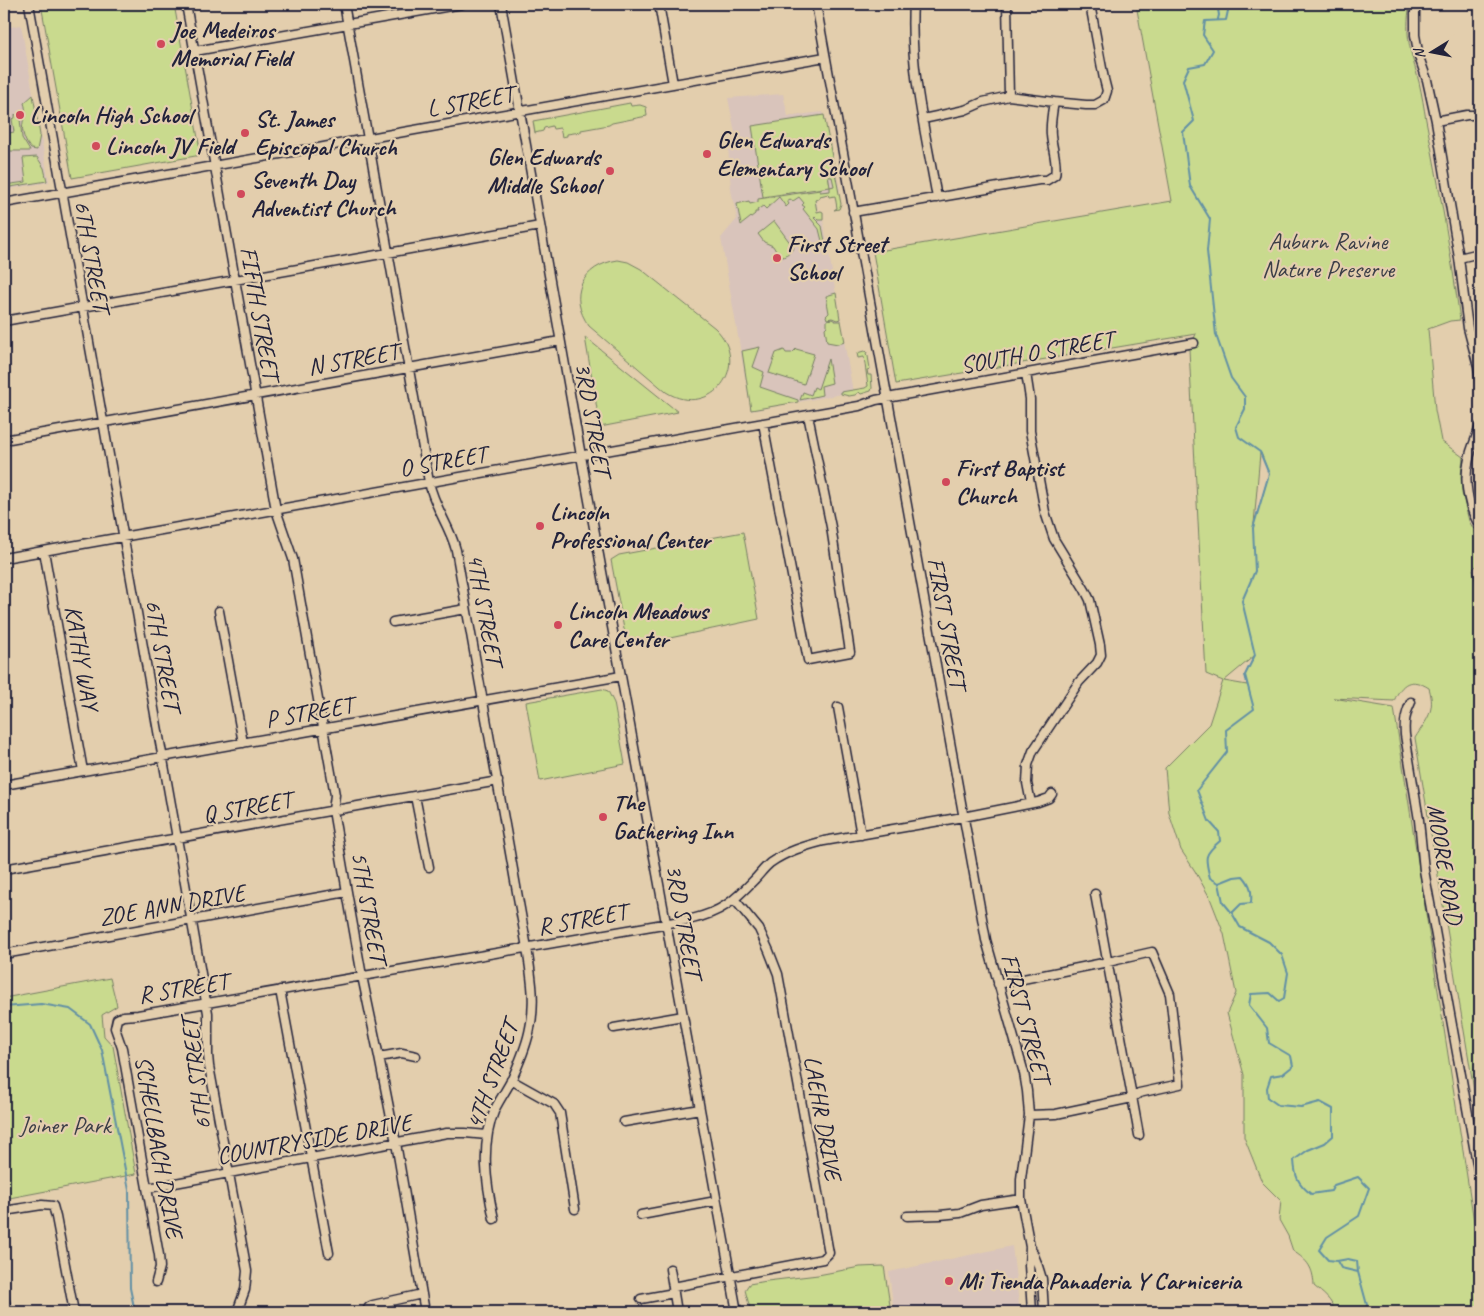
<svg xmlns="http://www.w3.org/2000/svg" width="1484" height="1316" font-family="Caveat,sans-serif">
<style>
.built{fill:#d9c4bb}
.green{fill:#c9da8e;stroke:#767e64;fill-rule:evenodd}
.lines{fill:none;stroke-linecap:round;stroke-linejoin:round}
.stream{stroke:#6290a5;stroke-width:2}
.minor-casing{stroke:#22223b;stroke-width:11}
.minor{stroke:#e3cead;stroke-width:8}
.poi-dot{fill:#d1495b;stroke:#e3cead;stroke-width:2}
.labels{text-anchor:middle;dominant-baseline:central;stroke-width:4.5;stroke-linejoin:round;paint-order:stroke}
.poi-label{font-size:24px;font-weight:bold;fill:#22223b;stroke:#e3cead;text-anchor:start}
.street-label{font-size:24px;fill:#22223b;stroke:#e3cead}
.park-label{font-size:24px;fill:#3b3e47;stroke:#e3cead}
</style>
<rect width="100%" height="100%" fill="#e3cead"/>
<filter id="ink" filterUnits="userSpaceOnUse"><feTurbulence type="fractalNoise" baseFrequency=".02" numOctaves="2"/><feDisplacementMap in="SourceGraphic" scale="10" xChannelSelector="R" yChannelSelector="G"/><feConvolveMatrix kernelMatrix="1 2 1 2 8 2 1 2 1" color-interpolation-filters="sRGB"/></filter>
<g filter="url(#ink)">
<!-- built -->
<path class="built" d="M 21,25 L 49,182 L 4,190 L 4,28 Z
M 783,94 L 788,116 L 823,112 L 840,191 L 820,197 L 816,199 L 818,212 L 822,214 L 853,392 L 751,411 L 721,238 L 737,219 L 731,190 L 728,146 L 737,143 L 728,98 Z
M 1012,1246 L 1020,1312 L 894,1312 L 889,1272 Z"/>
<!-- green -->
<path class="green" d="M 41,4 L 174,4 L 201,155 L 72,178 Z
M 1136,4 L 1410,4 C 1404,36 1411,52 1419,82 C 1422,95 1424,108 1426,120 C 1439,186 1451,253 1460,320 L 1450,321 L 1428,329 L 1435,410 L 1441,441 L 1463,457 L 1461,476 L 1462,493 L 1469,521 L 1480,540 L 1480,562 L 1473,569 L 1480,602 L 1480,1126 L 1415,738 C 1427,719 1436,711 1429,688 C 1411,677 1402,682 1394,701 L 1333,698 L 1394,708 L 1480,1260 L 1480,1309 L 1442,1308 L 1425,1312 L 1334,1312 C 1334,1301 1322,1293 1314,1286 C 1313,1267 1308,1261 1293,1251 L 1288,1236 L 1279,1220 L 1281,1201 L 1262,1182 L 1244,1137 L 1244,1075 L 1227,1013 L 1236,993 L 1224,934 L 1210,898 L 1195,871 L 1181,850 L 1169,813 L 1165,768 L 1209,724 L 1223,681 L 1206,674 L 1189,349 L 1196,334 L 896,384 L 873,252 L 1172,201 ZM 1261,453 L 1269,474 L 1254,524 L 1260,453 ZM 1254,656 L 1245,675 L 1247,685 L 1224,681 Z
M 33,95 L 40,135 L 37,150 L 31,149 C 25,142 21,132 23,122 C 24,114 27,111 24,103 Z
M 630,103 L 631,106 L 640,105 L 646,107 L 647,116 L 612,123 L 609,125 L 581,130 L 581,132 L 567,134 L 567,136 L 562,137 L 560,128 L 553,129 L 552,126 L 544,128 L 543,131 L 535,133 L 533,121 Z
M 15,114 L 20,119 L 22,138 L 30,151 L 4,151 L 4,134 L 14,132 L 12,119 L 15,118 Z
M 824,115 L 841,204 L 839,209 L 834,210 L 837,208 L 835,196 L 829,197 L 828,194 L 820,196 L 820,198 L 815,200 L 817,212 L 821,211 L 823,212 L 823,220 L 818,220 L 815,217 L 814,218 L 822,226 L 825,242 L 822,241 L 819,229 L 803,209 L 805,207 L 802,205 L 804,203 L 799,197 L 793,201 L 790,199 L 787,201 L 789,204 L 786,207 L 779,197 L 766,209 L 763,206 L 757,210 L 758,212 L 755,212 L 755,214 L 741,225 L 737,204 L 749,201 L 750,204 L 758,202 L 758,199 L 820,190 L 820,192 L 830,191 L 830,187 L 834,186 L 832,177 L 829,177 L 828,175 L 830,187 L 763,197 L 752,126 Z
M 37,157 L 44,168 L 47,181 L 4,188 L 4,185 L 26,182 L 23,158 Z
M 774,221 L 794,248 L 784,257 L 779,256 L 773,246 L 764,242 L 758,234 Z
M 618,260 L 628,262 L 641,269 L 715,328 C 753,365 711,420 666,392 L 589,326 C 567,296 582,265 618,260 Z
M 836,293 L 840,319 L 837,320 L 832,318 L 827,319 L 826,316 L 829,313 L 826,296 Z
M 832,319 L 835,321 L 841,321 L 845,342 L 838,344 L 827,342 L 825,328 L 827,326 L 827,320 Z
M 585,337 L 678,412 L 600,427 Z
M 760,347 L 753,367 L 764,372 L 760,387 L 798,400 L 798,402 L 751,410 L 742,351 Z
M 796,349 L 814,354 L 804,384 L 769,373 L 776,353 L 784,350 L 786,353 L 792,353 Z
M 864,351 L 867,352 L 866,354 L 868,356 L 870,369 L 867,370 L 868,375 L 871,375 L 872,388 L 871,391 L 861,394 L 859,392 L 855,395 L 849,396 L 841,394 L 841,392 L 865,388 L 868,386 L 864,357 L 858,358 L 857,353 Z
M 828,359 L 832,383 L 821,386 L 822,395 L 800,400 L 803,392 L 811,395 L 814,387 L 818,389 Z
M 743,532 L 759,619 L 670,638 L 627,645 L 611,560 L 619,555 Z
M 602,689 L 608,691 L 614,703 L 625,764 L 540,781 L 526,702 Z
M 110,978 L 117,1006 L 102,1015 L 104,1036 L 113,1046 L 136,1174 L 4,1199 L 4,998 Z
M 884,1266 L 891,1312 L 751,1312 L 745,1290 L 749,1284 L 767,1281 L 818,1275 L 860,1267 Z"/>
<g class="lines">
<!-- stream -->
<path class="stream" d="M 1217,4 L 1219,15 L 1218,19
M 1228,4 L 1229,6 L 1226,20 L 1205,21 L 1203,35 L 1213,50 L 1205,64 L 1189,67 L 1183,80 L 1194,121 L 1183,132 L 1190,186 L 1210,219 L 1207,251 L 1216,335 L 1231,378 L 1245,397 L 1245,409 L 1236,427 L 1239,437 L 1260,452 L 1269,474 L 1253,528 L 1255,571 L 1242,601 L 1255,655 L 1245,675 L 1254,709 L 1226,730 L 1227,752 L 1197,790 L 1209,821 L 1219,832 L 1220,841 C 1203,855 1205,858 1210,878 L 1219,883 L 1223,902 L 1232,913 L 1240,927 L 1269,942 L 1282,955 L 1288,973 L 1284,998 L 1279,1001 L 1270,993 L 1251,994 L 1249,1005 L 1267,1028 L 1269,1043 L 1291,1056 L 1293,1066 L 1283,1074 L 1271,1076 L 1267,1088 L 1268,1098 L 1278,1105 L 1301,1107 L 1320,1102 L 1333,1109 L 1333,1136 L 1325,1143 L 1308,1150 L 1294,1160 C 1295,1176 1297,1183 1311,1194 L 1331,1191 L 1334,1185 L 1358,1177 L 1369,1188 L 1359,1216 L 1327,1237 L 1319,1250 L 1328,1260 L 1337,1261 L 1341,1268 L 1358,1272 L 1367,1305 L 1364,1312
M 1219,883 L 1234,877 L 1243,876 C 1251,885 1252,891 1251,903 L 1241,904 L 1232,913
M 4,1007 L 41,1004 L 70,1009 L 90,1024 L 102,1050 L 129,1190 L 130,1288 L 135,1312
M 1337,1261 L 1348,1259 L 1357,1261 L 1358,1272"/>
<!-- minor casing -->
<g class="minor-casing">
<path id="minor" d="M 29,4 L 208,1013 L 208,1055 L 209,1066 L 247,1271 L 245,1290 L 237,1312
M 186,4 L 276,510 L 293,559 L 335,795 L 333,810 L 347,892 L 362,976 L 379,1057 L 396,1143 L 425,1312
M 344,4 L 429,482 C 434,507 450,526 456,550 L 527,948 C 531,975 536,1001 530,1028 C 527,1046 519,1063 512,1079 C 507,1089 500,1099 495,1109 C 480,1145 486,1183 494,1219
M 501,4 L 586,484 L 737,1312
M 659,4 L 673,84
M 816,4 L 986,940 L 1024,1073 L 1027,1091 L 1029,1115 L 1021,1179 L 1021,1199 L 1030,1247 L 1029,1265 L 1032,1312
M 913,4 C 909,68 926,134 937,198
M 1007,4 L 1009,96
M 1416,4 L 1415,11 L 1415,35 L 1419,57 L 1427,80 L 1436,121 L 1459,258 L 1468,328 L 1478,366 L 1480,382
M 195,51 L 462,4
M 923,119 L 965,110 L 983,102 L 1009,96 L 1054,102 L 1086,105 L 1095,105 L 1104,100 L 1107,91 L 1104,79 L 1090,4
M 1436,121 L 1467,115 L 1480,115
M 4,203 L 303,150 L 308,150 L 381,136 L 825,57
M 853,212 L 1039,180 L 1047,180 L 1055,175 C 1058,162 1052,149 1051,135 C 1050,124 1052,113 1054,102
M 1459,258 L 1480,253
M 4,321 L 540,226
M 1026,373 L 1030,399 L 1030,431 L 1045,512 L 1054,539 L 1085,590 L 1090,600 L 1100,645 L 1101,655 L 1097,663 L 1079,682 L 1033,751 L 1028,765 L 1027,783 L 1031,803
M 763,423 L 808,660 L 850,652 L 831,527 L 808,415
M 1480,426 C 1477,437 1471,448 1469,459 C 1463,481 1468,507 1480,526
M 4,440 L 560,341
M 44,551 L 83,771
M 4,558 L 859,406 L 876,400 L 1194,343
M 219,611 L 243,743
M 393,622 L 466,609
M 1411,702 C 1405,714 1404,723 1405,735 L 1419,820 L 1424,870 L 1480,1180
M 838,707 L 861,835
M 4,785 L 621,676
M 415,796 L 429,867
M 4,869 L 498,781
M 1095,894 L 1139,1135
M 4,954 L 347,892
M 998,984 L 1108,962 L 1152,952 L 1170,994 L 1180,1084 L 1139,1093 L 1132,1098 L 1056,1114 L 1029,1115
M 280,990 L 329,1253
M 614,1028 L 683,1016
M 379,1057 L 402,1053 L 416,1056
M 511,1080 L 554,1104 L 560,1113 L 575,1209
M 624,1122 L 700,1109
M 148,1188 L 447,1133 L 465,1133 L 487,1135
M 4,1211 L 42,1205 L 53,1206 L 56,1217 L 74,1312
M 641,1215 L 716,1201
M 907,1216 L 940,1215 L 960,1213 L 981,1205 L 1021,1199
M 1031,1248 L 1037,1263 L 1042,1279 L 1044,1312
M 670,1269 L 677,1312
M 156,1282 L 160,1267 L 159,1255 L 122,1048 L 115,1028 L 117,1019 L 123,1016 L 138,1015 L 692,919 C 721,912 733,902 754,880 C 759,875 764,868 770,863 C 787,851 805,846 824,841 L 963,817 L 1038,802 L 1049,798 L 1052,794
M 673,1287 L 823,1259 L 829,1253 L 778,974 L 769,951 L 759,929 L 735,900
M 4,1297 L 7,1312
M 641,1299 L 674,1293
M 366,1312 L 369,1307 L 373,1305 L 422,1294"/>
</g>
<!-- minor -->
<use href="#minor" class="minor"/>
</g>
</g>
<!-- markers -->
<g class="poi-dot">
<circle cx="161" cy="44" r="5"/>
<circle cx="20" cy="115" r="5"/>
<circle cx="245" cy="133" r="5"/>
<circle cx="96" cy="146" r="5"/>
<circle cx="707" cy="154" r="5"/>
<circle cx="610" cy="171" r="5"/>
<circle cx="241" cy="194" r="5"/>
<circle cx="777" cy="258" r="5"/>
<circle cx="946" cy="482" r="5"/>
<circle cx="540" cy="526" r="5"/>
<circle cx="558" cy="625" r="5"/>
<circle cx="603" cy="817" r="5"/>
<circle cx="949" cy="1281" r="5"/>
</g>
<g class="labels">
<!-- poi labels -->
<g class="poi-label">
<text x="171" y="30">Joe Medeiros<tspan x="171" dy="28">Memorial Field</tspan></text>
<text x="30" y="115">Lincoln High School</text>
<text x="255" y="119">St. James<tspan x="255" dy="28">Episcopal Church</tspan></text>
<text x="717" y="140">Glen Edwards<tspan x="717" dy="28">Elementary School</tspan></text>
<text x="106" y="146">Lincoln JV Field</text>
<text x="600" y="157" text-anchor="end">Glen Edwards<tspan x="600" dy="28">Middle School</tspan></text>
<text x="251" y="180">Seventh Day<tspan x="251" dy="28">Adventist Church</tspan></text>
<text x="787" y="244">First Street<tspan x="787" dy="28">School</tspan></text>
<text x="956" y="468">First Baptist<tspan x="956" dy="28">Church</tspan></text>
<text x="550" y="512">Lincoln<tspan x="550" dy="28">Professional Center</tspan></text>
<text x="568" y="611">Lincoln Meadows<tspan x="568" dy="28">Care Center</tspan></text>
<text x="613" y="803">The<tspan x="613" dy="28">Gathering Inn</tspan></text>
<text x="959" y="1281">Mi Tienda Panaderia Y Carniceria</text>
</g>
<!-- street labels -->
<g class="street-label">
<text transform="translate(470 101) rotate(-10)">L STREET</text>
<text transform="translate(92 256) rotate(80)">6TH STREET</text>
<text transform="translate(260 313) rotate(80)">FIFTH STREET</text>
<text transform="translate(1037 352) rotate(-10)">SOUTH O STREET</text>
<text transform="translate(353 359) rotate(-10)">N STREET</text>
<text transform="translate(593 419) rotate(80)">3RD STREET</text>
<text transform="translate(443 461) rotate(-10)">O STREET</text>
<text transform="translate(485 609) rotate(80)">4TH STREET</text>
<text transform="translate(947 623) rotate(80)">FIRST STREET</text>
<text transform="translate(163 655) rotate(80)">6TH STREET</text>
<text transform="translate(82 658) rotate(80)">KATHY WAY</text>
<text transform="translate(309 712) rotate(-10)">P STREET</text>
<text transform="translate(247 807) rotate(-10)">Q STREET</text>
<text transform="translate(1445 864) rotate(81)">MOORE ROAD</text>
<text transform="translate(172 905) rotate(-10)">ZOE ANN DRIVE</text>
<text transform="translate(369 907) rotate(80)">5TH STREET</text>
<text transform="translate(582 919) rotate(-10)">R STREET</text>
<text transform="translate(684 921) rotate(80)">3RD STREET</text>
<text transform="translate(183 988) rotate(-9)">R STREET</text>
<text transform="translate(1026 1018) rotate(75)">FIRST STREET</text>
<text transform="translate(196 1074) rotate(-97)">6TH STREET</text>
<text transform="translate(492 1075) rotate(-70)">4TH STREET</text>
<text transform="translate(823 1118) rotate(80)">LAEHR DRIVE</text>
<text transform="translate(314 1139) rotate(-10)">COUNTRYSIDE DRIVE</text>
<text transform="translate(159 1147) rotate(80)">SCHELLBACH DRIVE</text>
</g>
<!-- park labels -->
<g class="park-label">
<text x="1328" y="241">Auburn Ravine<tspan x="1328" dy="28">Nature Preserve</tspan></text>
<text x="65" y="1125">Joiner Park</text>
</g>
</g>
<!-- margin -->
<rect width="1484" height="1316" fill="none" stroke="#e3cead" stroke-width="20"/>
<rect x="10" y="10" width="1464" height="1296" fill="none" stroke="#22223b" stroke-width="2" filter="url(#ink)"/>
<!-- north arrow -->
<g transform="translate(1432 52) rotate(260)" stroke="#e3cead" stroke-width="4" paint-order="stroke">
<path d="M0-4L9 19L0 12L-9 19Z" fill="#22223b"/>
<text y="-8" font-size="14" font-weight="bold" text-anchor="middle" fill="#22223b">N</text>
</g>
</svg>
